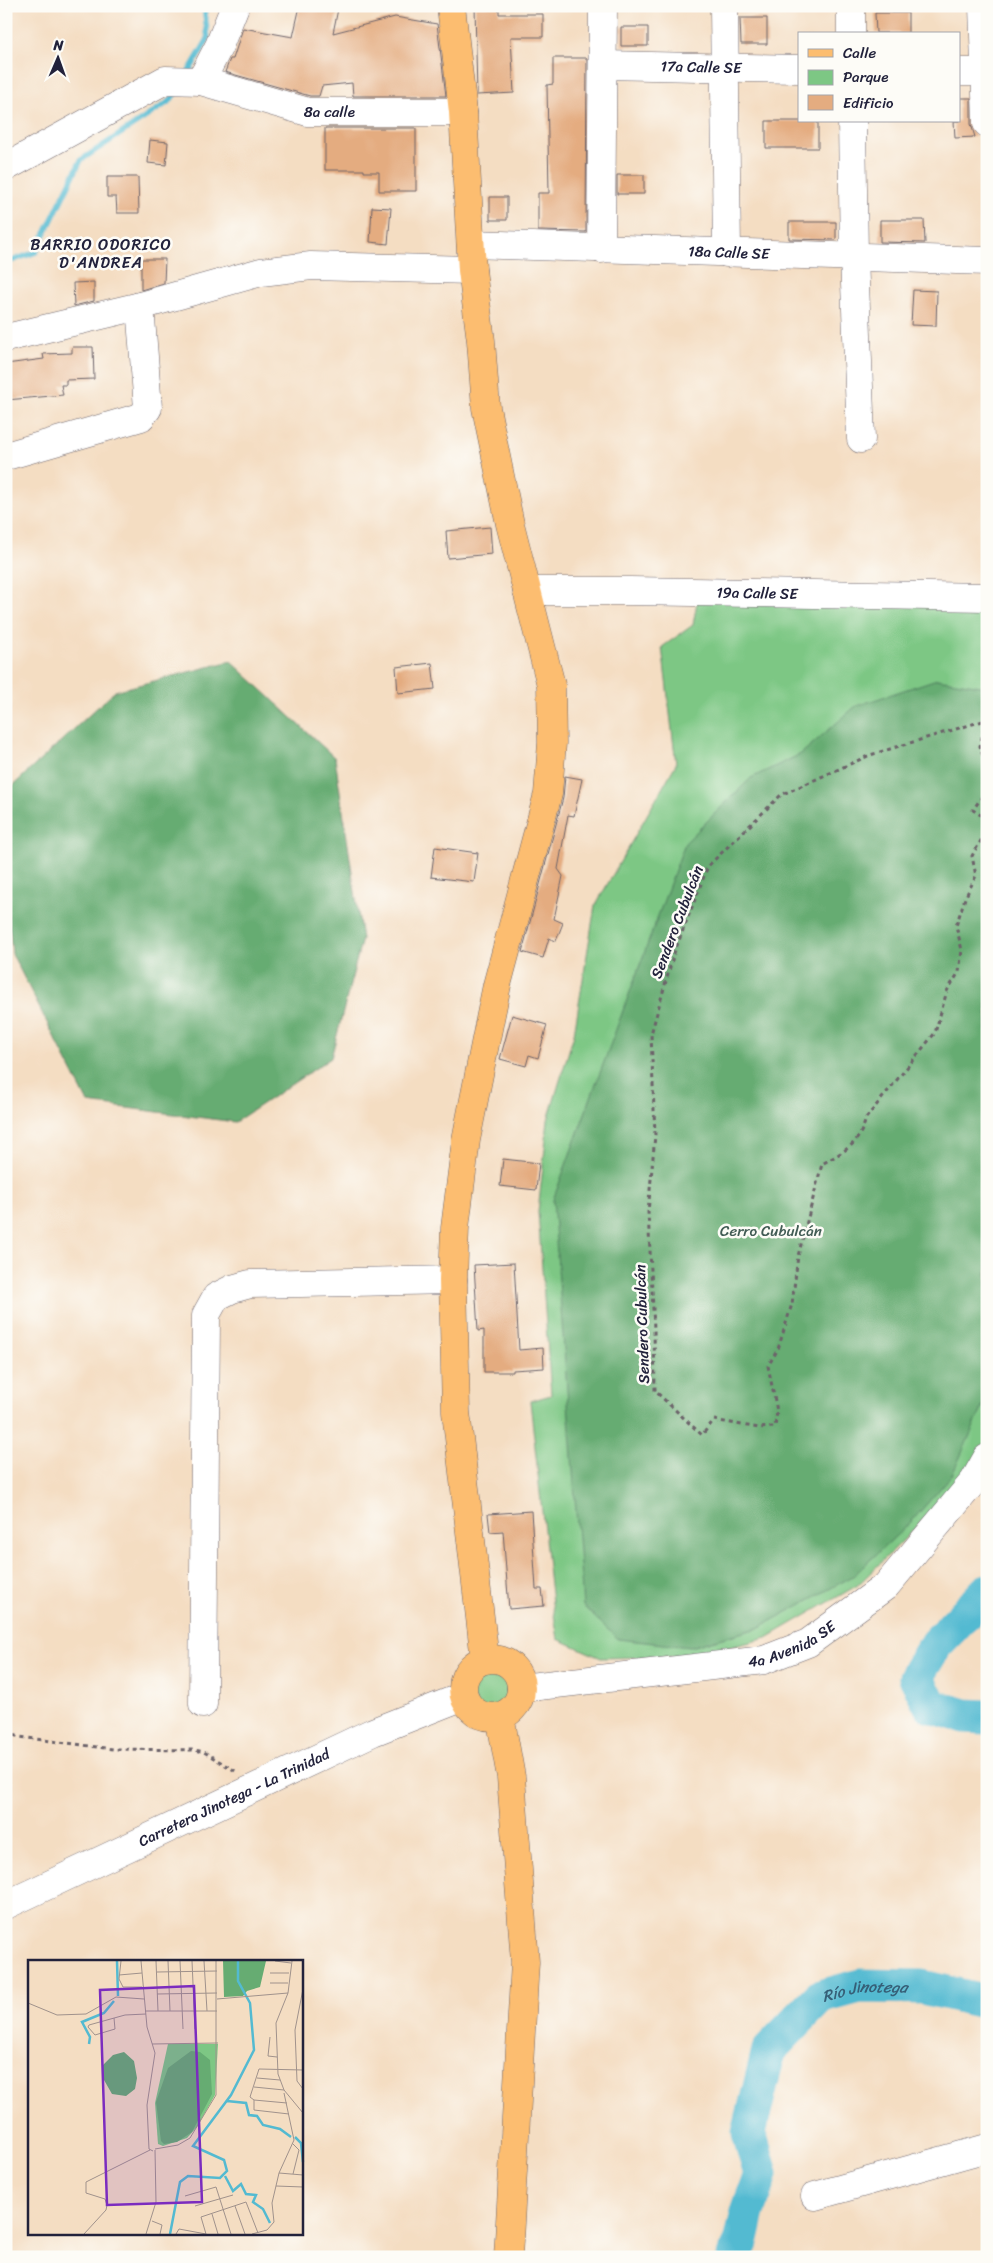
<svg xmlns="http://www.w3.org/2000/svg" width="993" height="2263" font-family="Sriracha,sans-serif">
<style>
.green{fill:#7dc784;stroke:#507460}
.forest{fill:#66ac72;stroke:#446756}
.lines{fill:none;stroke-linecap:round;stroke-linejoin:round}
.stream{stroke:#53bad1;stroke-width:5.5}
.river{stroke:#53bad1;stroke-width:35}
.building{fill:#e4ac80}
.minor-casing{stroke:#6c636a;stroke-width:29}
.major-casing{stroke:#6c636a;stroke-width:29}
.path{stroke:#6c636a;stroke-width:3;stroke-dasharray:4 4;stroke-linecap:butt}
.minor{stroke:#fff;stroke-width:28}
.major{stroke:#fcbd6f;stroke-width:28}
.labels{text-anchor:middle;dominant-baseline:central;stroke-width:5;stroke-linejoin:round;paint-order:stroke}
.street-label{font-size:15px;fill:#22223b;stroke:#fdfcf7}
.park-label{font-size:15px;fill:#425c55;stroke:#fdfcf7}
.neighbourhood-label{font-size:16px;letter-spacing:1px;fill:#22223b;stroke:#fdfcf7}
.water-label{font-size:16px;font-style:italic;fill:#365f77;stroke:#fdfcf7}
.inset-river{fill:none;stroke:#53bad1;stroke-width:2.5}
.inset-road{fill:none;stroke:#a0928c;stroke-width:1}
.view{fill:#7b2cbf;fill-opacity:0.15;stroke:#7b2cbf;stroke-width:2.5}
.inset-edge{fill:none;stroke:#22223b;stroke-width:2.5}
</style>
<rect width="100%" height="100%" fill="#fdfcf7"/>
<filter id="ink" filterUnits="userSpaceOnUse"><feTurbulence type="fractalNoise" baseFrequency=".02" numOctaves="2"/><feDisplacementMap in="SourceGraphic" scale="10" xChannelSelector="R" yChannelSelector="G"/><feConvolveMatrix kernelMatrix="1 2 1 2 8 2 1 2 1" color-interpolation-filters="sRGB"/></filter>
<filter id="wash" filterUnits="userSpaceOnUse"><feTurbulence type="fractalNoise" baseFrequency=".0096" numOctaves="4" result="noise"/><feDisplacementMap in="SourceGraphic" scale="20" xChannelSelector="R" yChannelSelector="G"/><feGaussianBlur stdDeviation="1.12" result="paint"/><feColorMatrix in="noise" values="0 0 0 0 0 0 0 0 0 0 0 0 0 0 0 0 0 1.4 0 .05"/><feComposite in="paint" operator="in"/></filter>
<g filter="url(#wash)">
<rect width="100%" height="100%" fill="#f4ddc2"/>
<!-- green -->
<path class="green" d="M 698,596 L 987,603 L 987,1451 L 942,1502 L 858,1585 L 767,1638 L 694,1656 L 601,1658 L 558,1639 L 552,1603 L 530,1401 L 551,1395 L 538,1212 L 548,1120 L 574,1034 L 595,906 L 676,764 L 662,647 L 693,625 Z
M468 1688a25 25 0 1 1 50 0a25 25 0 1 1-50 0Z"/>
<!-- forest -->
<path class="forest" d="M 231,661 L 335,758 L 362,939 L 331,1058 L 235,1122 L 88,1103 L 12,954 L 6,890 L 6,792 L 115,691 Z
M 937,679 L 987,687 L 987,1397 L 952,1475 L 911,1522 L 853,1576 L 758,1628 L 690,1647 L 618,1639 L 583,1606 L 553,1200 L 685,843 L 751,778 L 801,754 L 856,706 Z"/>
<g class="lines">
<!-- stream -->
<path class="stream" d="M 188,73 L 208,39 L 204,6
M 6,263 L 36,252 L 81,160 L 170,101 L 178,89"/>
<!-- river -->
<g class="river">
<path d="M 987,1591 L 936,1644 L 916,1677 L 931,1706 L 965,1716 L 987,1717"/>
<path id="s1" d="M 734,2257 L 741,2243 L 748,2212 L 761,2174 L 749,2133 L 769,2050 L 820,1997 L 860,1986 L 922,1987 L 987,2002"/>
</g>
</g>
<g id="blocks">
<!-- building -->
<path class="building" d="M 300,6 L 325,6 L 338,9 L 333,33 L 395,17 L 437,24 L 446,96 L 353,96 L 352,83 L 322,86 L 319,96 L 310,96 L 225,72 L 230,59 L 233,59 L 243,28 L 293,37 Z
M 475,6 L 499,6 L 499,14 L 543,14 L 543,37 L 511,37 L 514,93 L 477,95 Z
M 875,13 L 908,13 L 908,33 L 876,33 Z
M 740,18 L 767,18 L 767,44 L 741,44 Z
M 621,27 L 648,27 L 648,46 L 621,46 Z
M 553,58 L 587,58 L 586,232 L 538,231 L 538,193 L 549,193 L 547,85 L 553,84 Z
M 959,98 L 971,98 L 971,124 L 975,137 L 955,138 L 954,121 L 959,121 Z
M 766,121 L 818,121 L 818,148 L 766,148 Z
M 325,128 L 416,128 L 416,191 L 379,191 L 379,172 L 364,172 L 364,170 L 325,170 Z
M 150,140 L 168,142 L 166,165 L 148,163 Z
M 617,175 L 644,175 L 644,194 L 617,194 Z
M 107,177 L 138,177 L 139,213 L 117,213 L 116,197 L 107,197 Z
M 490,197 L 507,197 L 507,220 L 490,220 Z
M 372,207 L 391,208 L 388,244 L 370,242 Z
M 880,220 L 924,220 L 925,243 L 880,242 Z
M 789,222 L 836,222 L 836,240 L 789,239 Z
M 141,259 L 165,259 L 164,283 L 141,290 Z
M 94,282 L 94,301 L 74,306 L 73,283 Z
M 913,290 L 937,291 L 936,326 L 911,325 Z
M 72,347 L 93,347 L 94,379 L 66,380 L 66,385 L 61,385 L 63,395 L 6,400 L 6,364 L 44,359 L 43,354 L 72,353 Z
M 490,527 L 492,554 L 448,558 L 446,531 Z
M 432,663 L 435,689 L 398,693 L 396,667 Z
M 565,776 L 582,779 L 574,816 L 568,815 L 558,869 L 563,876 L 554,919 L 563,923 L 556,941 L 549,938 L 543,958 L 522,952 L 563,798 Z
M 435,847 L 478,853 L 474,882 L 431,877 Z
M 512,1015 L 547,1025 L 538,1058 L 529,1055 L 526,1066 L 500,1059 Z
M 503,1159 L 539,1163 L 536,1190 L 500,1186 Z
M 514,1263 L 519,1350 L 543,1348 L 544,1368 L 513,1370 L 513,1372 L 484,1372 L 484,1330 L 478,1331 L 474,1265 Z
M 531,1511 L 536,1589 L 542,1589 L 544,1606 L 509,1609 L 503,1531 L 490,1532 L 488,1514 Z"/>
</g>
</g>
<g filter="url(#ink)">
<use href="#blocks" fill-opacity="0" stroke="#6c636a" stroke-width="1"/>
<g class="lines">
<!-- minor casing -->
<g class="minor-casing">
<g id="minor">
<path d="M 724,6 L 727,253"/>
<path d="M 851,6 L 851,34"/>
<path d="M 983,6 L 987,123"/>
<path id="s2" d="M 603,65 L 799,69"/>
<path d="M 959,72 L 987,72"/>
<path d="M 201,81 L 219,46 L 235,6"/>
<path d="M 852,121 L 854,257 L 861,439"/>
<path id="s3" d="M 6,167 L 165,80 L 201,81 L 308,112 L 463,112"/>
<path id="s4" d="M 471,244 L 987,261"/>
<path d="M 601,249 L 603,6"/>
<path d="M 6,338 L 140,306 L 261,272 L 311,266 L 472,270"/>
<path d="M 6,456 L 141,417 L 148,408 L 140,306"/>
<path id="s5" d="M 527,591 L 630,591 L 987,597"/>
<path id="s6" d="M 521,1688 L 764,1660 L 808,1643 L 886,1586 L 974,1481 L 987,1458"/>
<path d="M 203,1704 L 206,1315 L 216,1297 L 232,1289 L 250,1284 L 453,1280"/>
<path id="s7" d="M 6,1905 L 373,1732 L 464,1696"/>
<path d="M 815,2196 L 987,2148"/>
</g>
</g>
<!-- major casing -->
<g class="major-casing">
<path id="major" d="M 451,6 L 463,112 L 472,270 L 481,341 L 486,408 L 510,524 L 551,685 L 552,743 L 548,794 L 497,985 L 487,1034 L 466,1140 L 455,1228 L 453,1280 L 456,1412 L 485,1660
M463 1688a29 29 0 1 1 58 0a29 29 0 1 1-58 0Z
M 500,1716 L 511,1777 L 525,1962 L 508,2257"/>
</g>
<!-- path -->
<path class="path" d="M 987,665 L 987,670
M 987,771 L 980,746 L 986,720 L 870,755 L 781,795 L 708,866 L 674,953 L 651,1034 L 655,1135 L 648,1212 L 654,1329 L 655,1391 L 702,1435 L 714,1420 L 759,1428 L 775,1427 L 777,1411 L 768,1366 L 778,1349 L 792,1304 L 798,1256 L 822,1164 C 846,1150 859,1145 866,1118 L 935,1033 L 947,991 L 959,972 L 962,950 L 956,926 L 965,898 L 976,876 L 972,856 L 987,830
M 987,789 L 973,810 L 987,819
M 6,1733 L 20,1737 L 113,1749 L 195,1750 L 204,1752 L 237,1772"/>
<!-- minor -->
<use href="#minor" class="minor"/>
<!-- major -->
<use href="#major" class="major"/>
</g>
</g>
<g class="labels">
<!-- street labels -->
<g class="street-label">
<text stroke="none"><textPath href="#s2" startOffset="98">17a Calle SE</textPath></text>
<text stroke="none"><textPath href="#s3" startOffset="350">8a calle</textPath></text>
<text stroke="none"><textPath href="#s4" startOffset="258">18a Calle SE</textPath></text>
<text stroke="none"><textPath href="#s5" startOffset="230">19a Calle SE</textPath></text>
<text transform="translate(677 922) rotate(-69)">Sendero Cubulcán</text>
<text transform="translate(642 1324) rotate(-92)">Sendero Cubulcán</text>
<text stroke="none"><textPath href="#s6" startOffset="276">4a Avenida SE</textPath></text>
<text stroke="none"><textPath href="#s7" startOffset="252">Carretera Jinotega - La Trinidad</textPath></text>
</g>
<!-- park labels -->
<g class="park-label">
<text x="771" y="1231">Cerro Cubulcán</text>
</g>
<!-- neighbourhood labels -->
<g class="neighbourhood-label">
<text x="101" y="244">BARRIO ODORICO<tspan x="101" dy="18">D'ANDREA</tspan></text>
</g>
<!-- water labels -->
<g class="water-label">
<text stroke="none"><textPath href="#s1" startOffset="335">Río Jinotega</textPath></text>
</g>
</g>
<!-- overview -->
<g transform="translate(28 1960)">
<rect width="275" height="275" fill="#f4ddc2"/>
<path d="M 140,84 L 190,84 L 187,135 L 169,167 L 159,178 L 135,186 L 130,184 L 127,143 Z" fill="#7dc784"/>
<path d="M 195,1 L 238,1 L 232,27 L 219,31 L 215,36 L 196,37 ZM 163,91 L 172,92 L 182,100 L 184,134 L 164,172 L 149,182 L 136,184 L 133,181 L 128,142 L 140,108 ZM 96,92 L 106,101 L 109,118 L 107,129 L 98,136 L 84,134 L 76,120 L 74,106 L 85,95 Z" fill="#66ac72"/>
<path class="inset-river" d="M 89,1 L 90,36M 61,84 L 62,77 L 54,62 L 76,53 L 86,41M 199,141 L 218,143 L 221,155 L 229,156 L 235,165 L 252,169 L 263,177M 267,177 L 273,183 L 275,202M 197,216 L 205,231 L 213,224 L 218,234 L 228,235 L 225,242 L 235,249 L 242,263M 142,274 L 152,222 L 160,216 L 192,218 L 199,211 L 196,200 L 165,186 L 203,135 L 226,90 L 222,43 L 210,21 L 210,1"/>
<path class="inset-road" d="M 93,1 L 91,19 L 95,27M 113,1 L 119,67 L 127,93 L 119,145 L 121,189 L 125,191M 128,1 L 130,51M 140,1 L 142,51M 152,1 L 155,69M 164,1 L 167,69M 176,1 L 179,51M 247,1 L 263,3M 264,1 L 260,33 L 248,63 L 250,114 L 256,130 L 275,153M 129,12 L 189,11M 242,13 L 261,13M 91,15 L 114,13M 242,23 L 260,23M 95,27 L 114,27M 275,29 L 267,70 L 269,121 L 275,129M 129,34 L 189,33M 189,39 L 260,33M 0,43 L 29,55 L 58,54 L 88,37 L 116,39M 117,51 L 189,51M 86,58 L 87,69 L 67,75 L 60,67 L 61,65 L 97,55 L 118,54M 242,77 L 240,96 L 249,97M 124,84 L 190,83M 229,118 L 252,120M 226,127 L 256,130M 226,140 L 259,143M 261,154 L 226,150 L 226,140 L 222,137 L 231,109 L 275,110M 264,183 L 271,190 L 265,214M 127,189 L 150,185 L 162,178 L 188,135 L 188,1M 251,213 L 275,215M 248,226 L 275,227M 157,236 L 188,227 L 203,274M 167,246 L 205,235M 207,246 L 217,274M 184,254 L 190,274M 124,261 L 134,265 L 132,274M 56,274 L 78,250 L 79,245 L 77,239 L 58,233 L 58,222 L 122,190M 118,274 L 128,242 L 127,190M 148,274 L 151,269 L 178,274M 178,274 L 173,257 L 218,242 L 230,273M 224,274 L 239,270 L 246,262 L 244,243 L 251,213 L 266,180 L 256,133"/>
<path class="view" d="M 166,26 L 174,242 L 79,245 L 72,30 Z"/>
<rect width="275" height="275" class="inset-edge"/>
</g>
<!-- margin -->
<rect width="993" height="2263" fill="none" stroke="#fdfcf7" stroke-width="25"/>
<!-- legend -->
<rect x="798" y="32" width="162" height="90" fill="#fdfcf7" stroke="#a5a5ac"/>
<rect x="808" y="49" width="25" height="8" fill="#fcbd6f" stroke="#a5a5ac"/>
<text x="843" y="58" font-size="15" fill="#22223b">Calle</text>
<rect x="808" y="70" width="25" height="15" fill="#7dc784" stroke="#a5a5ac"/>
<text x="843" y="82" font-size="15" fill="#22223b">Parque</text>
<rect x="808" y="95" width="25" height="15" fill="#e4ac80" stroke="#a5a5ac"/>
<text x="843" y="108" font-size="15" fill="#22223b">Edificio</text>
<!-- north arrow -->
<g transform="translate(58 58) rotate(2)" stroke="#fdfcf7" stroke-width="4" paint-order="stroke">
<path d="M0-4L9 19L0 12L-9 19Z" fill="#22223b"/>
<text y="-8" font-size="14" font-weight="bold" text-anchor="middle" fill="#22223b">N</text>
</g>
</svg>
